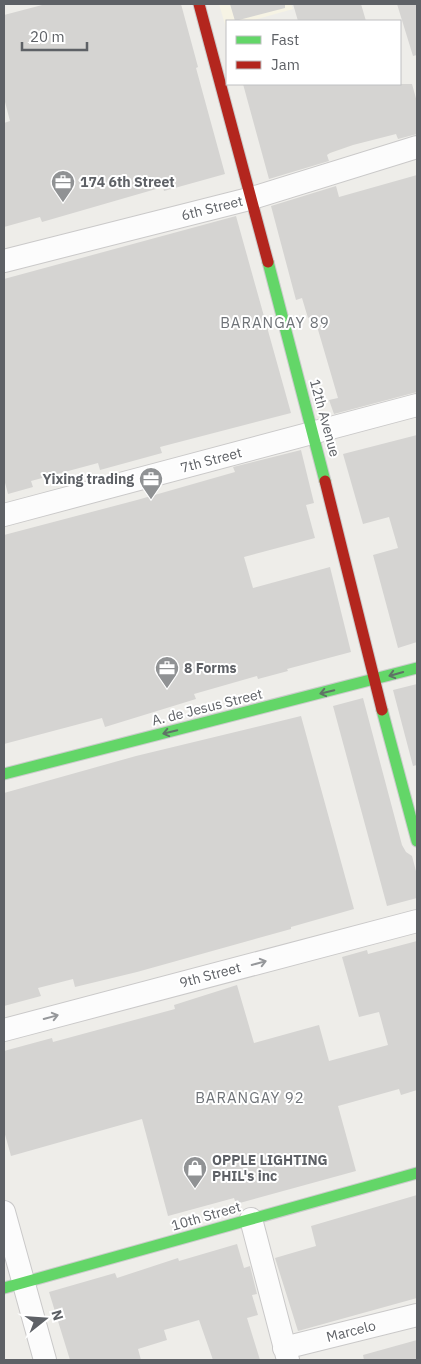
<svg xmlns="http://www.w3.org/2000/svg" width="421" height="1364" font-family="'IBM Plex Sans',sans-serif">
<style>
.commercial{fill:#f6f3e4}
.building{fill:#d5d4d2}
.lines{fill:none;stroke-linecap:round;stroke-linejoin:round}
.street-casing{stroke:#cac9c9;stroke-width:24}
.fast-casing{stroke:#cacbcb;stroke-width:13}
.jam-casing{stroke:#cacbcb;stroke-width:13}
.street{stroke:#fcfcfc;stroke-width:22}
.fast{stroke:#63d668;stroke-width:11}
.jam{stroke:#b3261e;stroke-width:11}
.oneway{stroke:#5f7366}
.oneway2{stroke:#95979a}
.labels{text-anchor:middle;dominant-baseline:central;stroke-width:4;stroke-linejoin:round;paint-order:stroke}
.poi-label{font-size:14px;font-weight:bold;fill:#5e6166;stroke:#fff;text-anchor:start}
.street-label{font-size:14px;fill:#5e6166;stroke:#fff}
.neighbourhood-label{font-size:15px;letter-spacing:1px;fill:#6f7378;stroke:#fff}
</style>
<rect width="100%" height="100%" fill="#eeede9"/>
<!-- commercial -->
<path class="commercial" d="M 219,4 L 291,4 L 293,9 L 250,21 L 227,21 L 226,28 Z"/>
<!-- building -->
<path class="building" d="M 46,4 L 181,4 L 198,67 L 196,68 L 225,174 L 164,191 L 163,187 L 42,222 L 40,217 L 4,227 L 4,123 L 10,121 L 4,98 L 4,15 Z
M 230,4 L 285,4 L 285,8 L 235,21 Z
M 293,4 L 361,4 L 366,21 L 298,21 Z
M 397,4 L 417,4 L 417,55 L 413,56 Z
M 243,84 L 412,84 L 417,102 L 417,134 L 398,139 L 396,134 L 353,145 L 330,153 L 327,155 L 329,161 L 269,179 Z
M 417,175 L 417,392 L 334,414 L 329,400 L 338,398 L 314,316 L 308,318 L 302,298 L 296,300 L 271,206 L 336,186 L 339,197 Z
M 236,216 L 291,413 L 160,447 L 162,453 L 100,470 L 98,463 L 31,481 L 33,487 L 8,494 L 4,479 L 4,279 Z
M 417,435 L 417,642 L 398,648 L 373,555 L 398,548 L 389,517 L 363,524 L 343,454 Z
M 301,450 L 314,503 L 306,505 L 315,538 L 244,557 L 253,588 L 330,567 L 351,652 L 287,669 L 288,671 L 258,679 L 257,676 L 194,694 L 196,699 L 105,727 L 102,718 L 4,744 L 4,535 L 137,500 L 235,472 L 233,467 Z
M 417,684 L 417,765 L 413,766 L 393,690 Z
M 363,698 L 402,845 L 406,852 L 412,856 L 417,875 L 417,898 L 387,906 L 333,706 Z
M 301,716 L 354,909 L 291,927 L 291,929 L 137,972 L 75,987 L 73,979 L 38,988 L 41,996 L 4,1006 L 4,793 L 136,756 Z
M 417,941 L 417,1090 L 401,1095 L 399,1089 L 338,1106 L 356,1171 L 236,1204 L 234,1198 L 168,1216 L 142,1119 L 11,1156 L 4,1131 L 4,1051 L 52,1038 L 53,1042 L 175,1009 L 174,1005 L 237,985 L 254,1043 L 319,1025 L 329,1061 L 388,1045 L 379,1012 L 359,1017 L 342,957 L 367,950 L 368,954 Z
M 417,1195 L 417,1298 L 298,1331 L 275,1258 L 316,1246 L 311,1226 Z
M 237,1244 L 244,1268 L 250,1266 L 257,1294 L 252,1295 L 258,1315 L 247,1318 L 260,1360 L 213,1360 L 199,1320 L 164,1330 L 167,1340 L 138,1349 L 141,1360 L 70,1360 L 49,1292 L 115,1273 L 117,1278 L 178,1258 L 179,1261 Z
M 417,1340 L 417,1360 L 364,1360 L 363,1355 Z"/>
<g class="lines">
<!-- street casing -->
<g class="street-casing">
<path id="street" d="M 4,261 L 249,199 L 417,147
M 4,515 L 417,405
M 4,1030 L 417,921
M 4,1212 L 45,1360
M 251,1219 L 288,1360
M 284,1348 L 417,1315"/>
</g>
<!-- fast casing -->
<g class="fast-casing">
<path id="fast" d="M 268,262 L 325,481
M 382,710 L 417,841
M 4,774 L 417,668
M 4,1288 L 417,1173"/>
</g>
<!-- jam casing -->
<g class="jam-casing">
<path id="jam" d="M 199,4 L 268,262
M 325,481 L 382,710"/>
</g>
<!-- street -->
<use href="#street" class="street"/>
<!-- fast -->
<use href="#fast" class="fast"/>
<!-- jam -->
<use href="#jam" class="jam"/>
</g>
<!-- one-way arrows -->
<defs><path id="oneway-shaft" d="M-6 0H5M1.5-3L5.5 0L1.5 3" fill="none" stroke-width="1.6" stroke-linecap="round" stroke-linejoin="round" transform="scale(1.25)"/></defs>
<g class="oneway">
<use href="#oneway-shaft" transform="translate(396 674) rotate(164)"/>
<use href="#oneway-shaft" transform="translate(327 692) rotate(166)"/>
<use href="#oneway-shaft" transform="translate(170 732) rotate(166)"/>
</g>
<g class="oneway2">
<use href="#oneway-shaft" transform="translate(259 963) rotate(-15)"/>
<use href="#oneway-shaft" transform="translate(51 1017) rotate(-15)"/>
</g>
<!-- icons -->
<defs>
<g id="office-pin" transform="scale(1.25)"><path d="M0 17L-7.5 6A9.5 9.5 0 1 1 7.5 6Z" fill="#909294" stroke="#fff"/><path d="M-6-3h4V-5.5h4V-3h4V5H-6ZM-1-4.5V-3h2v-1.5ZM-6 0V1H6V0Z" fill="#fff"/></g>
<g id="shop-pin" transform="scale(1.25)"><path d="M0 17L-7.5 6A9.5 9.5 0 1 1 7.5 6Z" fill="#909294" stroke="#fff"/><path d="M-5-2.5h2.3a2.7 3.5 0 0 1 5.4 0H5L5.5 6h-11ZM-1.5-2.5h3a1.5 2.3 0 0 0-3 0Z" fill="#fff"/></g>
</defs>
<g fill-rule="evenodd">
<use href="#office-pin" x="63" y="182"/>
<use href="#office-pin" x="151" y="479"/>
<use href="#office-pin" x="167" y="668"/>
<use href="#shop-pin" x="195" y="1168"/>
</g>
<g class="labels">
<!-- poi labels -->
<g class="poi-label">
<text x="80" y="182">174 6th Street</text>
<text x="134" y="479" text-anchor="end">Yixing trading</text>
<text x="184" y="668">8 Forms</text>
<text x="212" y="1160">OPPLE LIGHTING<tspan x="212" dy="16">PHIL's inc</tspan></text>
</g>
<!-- street labels -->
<g class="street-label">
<text transform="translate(212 208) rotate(-14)">6th Street</text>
<text transform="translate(325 418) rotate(75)">12th Avenue</text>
<text transform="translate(211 460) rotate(-15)">7th Street</text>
<text transform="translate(207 707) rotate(-14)">A. de Jesus Street</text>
<text transform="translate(210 975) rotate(-15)">9th Street</text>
<text transform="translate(206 1216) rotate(-16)">10th Street</text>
<text transform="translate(351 1331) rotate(-14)">Marcelo</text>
</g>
<!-- neighbourhood labels -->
<g class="neighbourhood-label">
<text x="275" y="322">BARANGAY 89</text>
<text x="250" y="1097">BARANGAY 92</text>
</g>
</g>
<!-- border -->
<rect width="421" height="1364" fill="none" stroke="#5e6166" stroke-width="10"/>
<!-- legend -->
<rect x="226" y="20" width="175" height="65" fill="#ffffff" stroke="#bfc0c2"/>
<rect x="236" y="36" width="25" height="8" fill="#63d668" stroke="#bfc0c2"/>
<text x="271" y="45" font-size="15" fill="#5e6166">Fast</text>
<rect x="236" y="61" width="25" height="8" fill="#b3261e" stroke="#bfc0c2"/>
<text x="271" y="70" font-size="15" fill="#5e6166">Jam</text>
<!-- north arrow -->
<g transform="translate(45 1319) rotate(73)" stroke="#ffffff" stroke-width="4" paint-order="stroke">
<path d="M0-4L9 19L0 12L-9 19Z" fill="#5e6166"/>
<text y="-8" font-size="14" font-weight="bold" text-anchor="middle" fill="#5e6166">N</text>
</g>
<!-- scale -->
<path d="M22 42v8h65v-8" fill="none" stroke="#5e6166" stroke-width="2.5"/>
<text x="30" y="42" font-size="15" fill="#5e6166" stroke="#ffffff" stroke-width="4" paint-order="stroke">20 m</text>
</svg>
